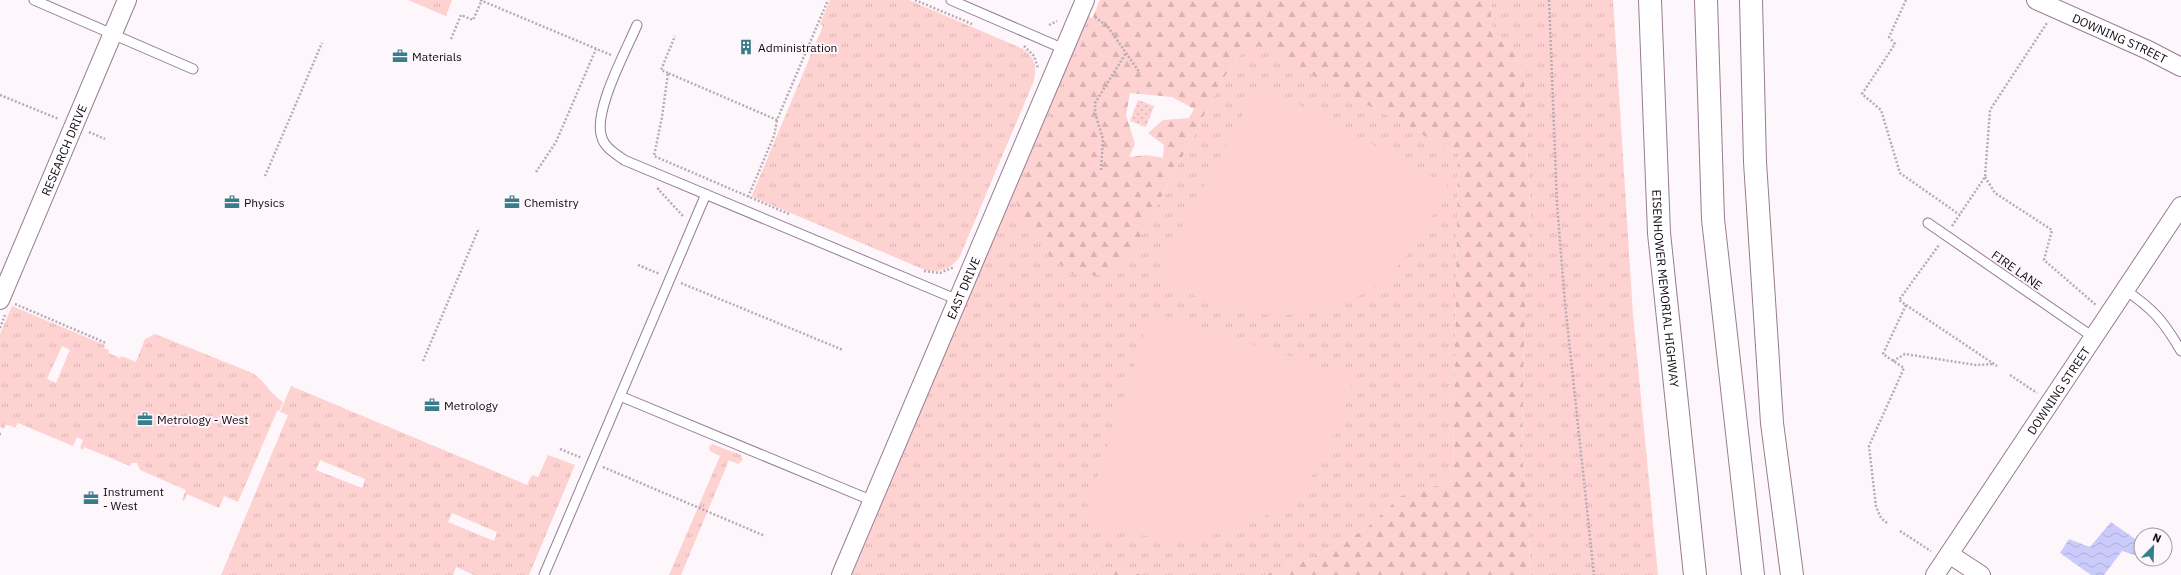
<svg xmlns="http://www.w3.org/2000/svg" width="2181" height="575" font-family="'IBM Plex Sans',sans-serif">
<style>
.grass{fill:url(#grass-tufts);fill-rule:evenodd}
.forest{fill:url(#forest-firs);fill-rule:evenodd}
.park{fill:url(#park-dots)}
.pitch{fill:#fdd2d1}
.water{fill:url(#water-waves)}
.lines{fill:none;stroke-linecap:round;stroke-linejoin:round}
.service-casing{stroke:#987b93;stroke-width:11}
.minor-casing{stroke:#987b93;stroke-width:20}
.motorway-casing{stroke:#987b93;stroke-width:24}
.path{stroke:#b5adb3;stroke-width:2.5;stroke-dasharray:2 2;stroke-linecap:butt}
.service{stroke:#fff;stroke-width:9}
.minor{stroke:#fff;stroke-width:18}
.motorway{stroke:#fff;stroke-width:22}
.labels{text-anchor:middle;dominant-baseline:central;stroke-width:4;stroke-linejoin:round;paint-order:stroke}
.street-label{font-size:12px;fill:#130912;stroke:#fdf6fb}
.poi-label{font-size:12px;fill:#130912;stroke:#fdf6fb;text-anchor:start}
</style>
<defs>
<pattern id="grass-tufts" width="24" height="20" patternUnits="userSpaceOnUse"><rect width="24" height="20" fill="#fdd2d1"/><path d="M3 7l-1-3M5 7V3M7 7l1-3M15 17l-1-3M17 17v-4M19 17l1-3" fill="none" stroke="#d8b3b2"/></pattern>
<pattern id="forest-firs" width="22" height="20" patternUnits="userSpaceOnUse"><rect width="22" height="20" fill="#fdd2d1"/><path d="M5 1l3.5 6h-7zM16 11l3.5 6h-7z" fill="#d8b3b2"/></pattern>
<pattern id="park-dots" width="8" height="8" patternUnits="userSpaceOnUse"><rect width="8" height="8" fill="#fdd2d1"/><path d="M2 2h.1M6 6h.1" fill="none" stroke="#d8b3b2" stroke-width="1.8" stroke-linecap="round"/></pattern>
<pattern id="water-waves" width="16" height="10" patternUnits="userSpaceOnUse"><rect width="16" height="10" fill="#cbcbfb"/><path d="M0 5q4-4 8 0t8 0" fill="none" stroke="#adadd6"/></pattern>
</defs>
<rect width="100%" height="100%" fill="#fdf6fb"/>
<!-- grass -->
<path class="grass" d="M 408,0 L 452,0 L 446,16 Z
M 830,0 L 909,0 L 1021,48 C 1035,55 1038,69 1033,83 L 960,256 C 952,269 940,273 925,270 L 753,197 L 752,195 L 823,26 L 820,24 Z
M 1490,0 L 1613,0 L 1633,315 L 1658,575 L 1530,575 L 1529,527 L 1522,456 L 1524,341 L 1530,206 L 1524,76 L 1514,51 L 1493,34 Z
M 1087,16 L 1093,19 L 1016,199 L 1133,251 L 1223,79 L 1239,56 L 1259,45 L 1458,154 L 1453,481 L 1401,496 L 1366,529 L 1312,558 L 1264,575 L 1143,575 L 1101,566 L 1097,575 L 852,575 Z
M 12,306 L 105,345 L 104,348 L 109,350 L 108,353 L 120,358 L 121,356 L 136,362 L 145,339 L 155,334 L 250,372 C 264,379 270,394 283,402 L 279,411 L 277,411 L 238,502 L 224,496 L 219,508 L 187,494 L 184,501 L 182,500 L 186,490 L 140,470 L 137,463 L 132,463 L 130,466 L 84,447 L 83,450 L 80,448 L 83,440 L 77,437 L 73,446 L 18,423 L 15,428 L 6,424 L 4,429 L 0,427 L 0,334 ZM 62,346 L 70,350 L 56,383 L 47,379 Z
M 291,386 L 527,485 L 532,475 L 538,477 L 548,455 L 575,465 L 529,575 L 474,575 L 456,567 L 453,575 L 221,575 L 288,415 L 280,412 ZM 320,460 L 365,479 L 362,488 L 316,470 ZM 452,513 L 497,532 L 494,541 L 448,522 Z
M 712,444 L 741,455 L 743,460 L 738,464 L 729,460 L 681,575 L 669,575 L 720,456 L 710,451 L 709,447 Z"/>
<!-- forest -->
<path class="forest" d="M 1100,0 L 1490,0 L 1493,34 L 1514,51 L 1524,76 L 1530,206 L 1524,341 L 1522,456 L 1529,527 L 1530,575 L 1264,575 L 1312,558 L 1366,529 L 1401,496 L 1453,481 L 1458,154 L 1259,46 L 1239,56 L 1223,79 L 1133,251 L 1124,262 L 1099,276 L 1072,273 L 1050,256 L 1022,220 L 1016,199 ZM 1130,93 L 1172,97 L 1194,109 L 1189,118 L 1163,120 L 1148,133 L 1164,145 L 1163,158 L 1147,155 L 1129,157 L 1135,144 L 1126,115 Z
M 1101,566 L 1143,575 L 1097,575 Z"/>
<!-- park -->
<path class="park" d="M 1138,100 L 1154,106 L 1146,127 L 1130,121 Z"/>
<!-- pitch -->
<path class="pitch" d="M 1268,88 L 1448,185 C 1432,219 1414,253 1386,278 C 1340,317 1272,324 1216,304 C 1194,297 1175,286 1155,275 L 1256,91 Z
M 1159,314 L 1354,377 C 1344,413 1333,450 1309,480 C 1271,527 1206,545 1147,536 C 1125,533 1104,526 1083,519 L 1149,320 Z"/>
<!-- water -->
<path class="water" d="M 2111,522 L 2141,543 L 2141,551 L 2138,556 L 2122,551 L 2104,575 L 2091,575 L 2060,553 L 2069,539 L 2090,547 Z"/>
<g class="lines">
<!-- service casing -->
<g class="service-casing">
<path id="service" d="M 34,0 L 193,69
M 951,0 L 1064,49
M 637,25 C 626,51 592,113 602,138 C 605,148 616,154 624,160 L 958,300
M 1928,223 L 2093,337
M 2124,289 C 2153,309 2163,320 2181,351
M 620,396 L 873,501
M 544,575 L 706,194"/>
</g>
<!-- minor casing -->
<g class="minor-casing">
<g id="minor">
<path id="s1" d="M 2036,0 L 2148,50 L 2181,67"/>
<path id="s2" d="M 0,300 L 127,0"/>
<path d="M 1949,554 L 1981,575"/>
<path id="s3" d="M 841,575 L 1085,0"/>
<path id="s4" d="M 1935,575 L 2181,206"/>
</g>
</g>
<!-- motorway casing -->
<g class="motorway-casing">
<g id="motorway">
<path id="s5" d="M 1650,0 L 1659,233 L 1695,575"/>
<path d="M 1706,0 L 1713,219 L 1753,575"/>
<path d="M 1751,0 L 1755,162 L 1772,423 L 1792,575"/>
</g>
</g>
<!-- path -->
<path class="path" d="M 480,0 L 611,55
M 915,0 L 972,24
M 1549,0 L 1557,204 L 1565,303 L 1594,575
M 1906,0 L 1889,37 L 1895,44 L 1862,94 L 1881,110 L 1900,173 L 1960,215
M 1095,17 L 1108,27 L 1140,73
M 1049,25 L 1057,21
M 451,39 L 461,15 L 473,20 L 482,0
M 1024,46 L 1034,56 L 1038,68
M 668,73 L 661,70 L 675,36
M 0,95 L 59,119
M 89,132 L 105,139
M 1101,170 L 1103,139 L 1095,113 L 1095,103 L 1126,53
M 536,172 L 556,142 L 596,49
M 265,176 L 322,43
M 1985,177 L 1995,193 L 2052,230 L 2044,260 L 2096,305
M 659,188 L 658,189 L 683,216
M 748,197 L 774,136 L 777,120
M 789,214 L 654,156 L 662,117 L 668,73 L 777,120 L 828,0
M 1952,226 L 1985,177 L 1990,110 L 2047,23
M 638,265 L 660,274
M 924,271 L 940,273 L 954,267
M 681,283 L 843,350
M 15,304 L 106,343
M 1906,305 L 1997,366
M 0,328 L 5,315
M 423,361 L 479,228
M 1893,361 L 1905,354 L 1976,365 L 1993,364
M 2010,375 L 2037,393
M 0,434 L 1,434
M 560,449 L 582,458
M 603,467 L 765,536
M 1887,523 L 1881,518 L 1876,507 L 1869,446 L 1904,368 L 1883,354 L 1906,305 L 1899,300 L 1939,245
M 1900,531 L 1931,551"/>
<!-- service -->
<use href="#service" class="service"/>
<!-- minor -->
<use href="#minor" class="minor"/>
<!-- motorway -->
<use href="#motorway" class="motorway"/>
</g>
<!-- icons -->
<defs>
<g id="building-bare" transform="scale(1.2)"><path d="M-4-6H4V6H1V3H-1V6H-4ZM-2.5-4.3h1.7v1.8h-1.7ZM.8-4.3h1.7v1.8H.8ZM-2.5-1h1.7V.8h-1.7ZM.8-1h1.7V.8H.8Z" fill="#397d8c" stroke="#fdf6fb" stroke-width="2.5" paint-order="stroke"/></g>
<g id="office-bare" transform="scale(1.2)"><path d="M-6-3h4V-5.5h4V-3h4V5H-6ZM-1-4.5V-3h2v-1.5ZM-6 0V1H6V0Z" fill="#397d8c" stroke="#fdf6fb" stroke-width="2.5" paint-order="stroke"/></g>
</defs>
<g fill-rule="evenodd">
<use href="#building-bare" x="746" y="47"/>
<use href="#office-bare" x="400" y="56"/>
<use href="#office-bare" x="232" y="202"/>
<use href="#office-bare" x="512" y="202"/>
<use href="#office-bare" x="432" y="405"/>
<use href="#office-bare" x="145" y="419"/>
<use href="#office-bare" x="91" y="498"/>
</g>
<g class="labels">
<!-- street labels -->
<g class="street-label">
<text stroke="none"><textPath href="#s1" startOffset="92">DOWNING STREET</textPath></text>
<text stroke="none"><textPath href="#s2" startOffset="163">RESEARCH DRIVE</textPath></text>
<text transform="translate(2017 270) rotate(35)">FIRE LANE</text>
<text stroke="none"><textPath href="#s3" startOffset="312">EAST DRIVE</textPath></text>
<text stroke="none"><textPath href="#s5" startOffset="289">EISENHOWER MEMORIAL HIGHWAY</textPath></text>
<text stroke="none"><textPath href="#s4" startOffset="222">DOWNING STREET</textPath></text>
</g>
<!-- poi labels -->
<g class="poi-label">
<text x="758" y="47">Administration</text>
<text x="412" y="56">Materials</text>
<text x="244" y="202">Physics</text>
<text x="524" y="202">Chemistry</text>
<text x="444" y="405">Metrology</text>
<text x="157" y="419">Metrology - West</text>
<text x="103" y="491">Instrument<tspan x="103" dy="14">- West</tspan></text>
</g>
</g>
<!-- north arrow -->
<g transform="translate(2153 547) rotate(23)"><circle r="19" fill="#fdf6fb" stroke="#9f979e"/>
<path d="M0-3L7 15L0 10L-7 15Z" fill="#397d8c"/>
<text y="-6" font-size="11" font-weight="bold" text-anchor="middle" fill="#130912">N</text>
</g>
</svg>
